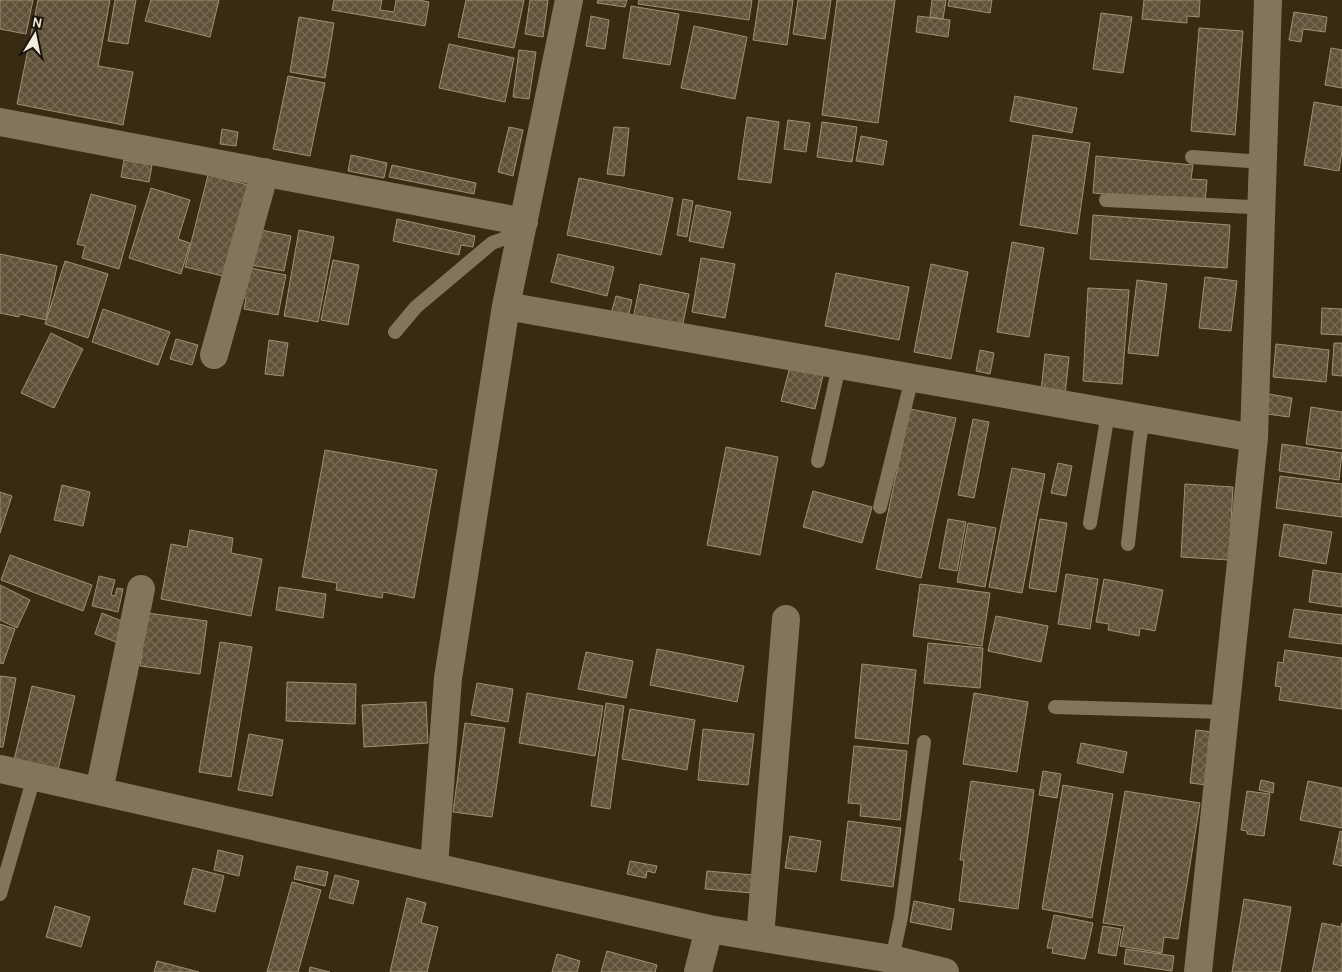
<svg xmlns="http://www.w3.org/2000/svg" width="1342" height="972" font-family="Karla,sans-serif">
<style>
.building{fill:url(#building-cross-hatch);stroke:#9e8f75}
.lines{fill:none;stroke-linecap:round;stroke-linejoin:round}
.lane{stroke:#83755c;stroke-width:14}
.street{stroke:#83755c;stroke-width:28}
</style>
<defs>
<pattern id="building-cross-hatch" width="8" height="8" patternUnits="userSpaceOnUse" patternTransform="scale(1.25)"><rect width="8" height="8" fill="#60523a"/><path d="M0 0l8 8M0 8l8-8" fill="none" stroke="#776b56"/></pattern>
</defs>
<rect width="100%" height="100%" fill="#382b14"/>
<!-- building -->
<path class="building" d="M 0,0 L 33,0 L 26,34 L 0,29 Z
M 38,0 L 110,0 L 98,66 L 133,72 L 123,125 L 17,104 Z
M 115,0 L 136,0 L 128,44 L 108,41 Z
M 151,0 L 219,0 L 210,37 L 145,21 Z
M 334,0 L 382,0 L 380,10 L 394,12 L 396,0 L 419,0 L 429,2 L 425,26 L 332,10 Z
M 466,0 L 524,0 L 514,48 L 458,37 Z
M 530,0 L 548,0 L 543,37 L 525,34 Z
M 598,0 L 627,0 L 625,7 L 597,3 Z
M 639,0 L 752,0 L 749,20 L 638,4 Z
M 759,0 L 793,0 L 787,45 L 753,40 Z
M 798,0 L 831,0 L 825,39 L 793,34 Z
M 837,0 L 895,0 L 878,123 L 822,115 Z
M 932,0 L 946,0 L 943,19 L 930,17 Z
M 949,0 L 992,0 L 990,13 L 948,6 Z
M 1144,0 L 1200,0 L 1199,17 L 1187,16 L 1187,23 L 1142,19 Z
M 631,6 L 679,14 L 670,65 L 623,58 Z
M 1294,12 L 1327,17 L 1325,32 L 1303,29 L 1301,42 L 1289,40 Z
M 1101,13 L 1132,17 L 1123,73 L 1093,69 Z
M 591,16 L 609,20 L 605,49 L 586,46 Z
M 918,16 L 950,20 L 948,37 L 916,32 Z
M 299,17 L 334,23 L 325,78 L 290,72 Z
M 694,26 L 747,37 L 735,99 L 681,88 Z
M 1199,28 L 1243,31 L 1235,135 L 1191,131 Z
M 449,44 L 514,58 L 505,102 L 439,88 Z
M 1331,48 L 1342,50 L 1342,88 L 1325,85 Z
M 519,50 L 536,52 L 529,99 L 513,97 Z
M 288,76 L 325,83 L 310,156 L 273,149 Z
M 1015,96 L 1077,108 L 1072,133 L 1010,121 Z
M 1314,102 L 1342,107 L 1342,151 L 1339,171 L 1304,165 Z
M 747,117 L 779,122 L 771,183 L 738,179 Z
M 788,120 L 810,123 L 806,152 L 784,149 Z
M 822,122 L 857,127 L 852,162 L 817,157 Z
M 509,127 L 523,130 L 513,176 L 498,172 Z
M 614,127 L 629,128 L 624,176 L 607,174 Z
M 222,129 L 238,132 L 236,146 L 220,144 Z
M 1033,135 L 1090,143 L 1077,234 L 1020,225 Z
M 861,136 L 887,141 L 883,165 L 856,161 Z
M 351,155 L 387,163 L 384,178 L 348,171 Z
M 1096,156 L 1193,165 L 1191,179 L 1207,180 L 1205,203 L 1093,193 Z
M 124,160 L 152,165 L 149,182 L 121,177 Z
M 392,165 L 476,183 L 474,194 L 389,177 Z
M 208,175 L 249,185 L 227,277 L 185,267 Z
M 579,178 L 673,198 L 661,255 L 567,235 Z
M 151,188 L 190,200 L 178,239 L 190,243 L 181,274 L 129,258 Z
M 91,194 L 136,206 L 119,269 L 82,258 L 85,246 L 77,244 Z
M 683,199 L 693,201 L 687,237 L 677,235 Z
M 696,205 L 731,212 L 723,248 L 689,241 Z
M 1093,215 L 1230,225 L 1227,268 L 1090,259 Z
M 397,219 L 475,236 L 473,247 L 461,245 L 459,255 L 393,241 Z
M 256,229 L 291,236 L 284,271 L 250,265 Z
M 299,230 L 334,237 L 318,322 L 284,316 Z
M 1012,242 L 1044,248 L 1029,337 L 997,332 Z
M 0,254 L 57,266 L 46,320 L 19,314 L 19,317 L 0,313 Z
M 558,254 L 614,267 L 607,296 L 551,282 Z
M 701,258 L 735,264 L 725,318 L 692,312 Z
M 333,260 L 359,265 L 348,325 L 321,320 Z
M 65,261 L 108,274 L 88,338 L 45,324 Z
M 931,264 L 968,272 L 951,359 L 914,352 Z
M 245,267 L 286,275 L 278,315 L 244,309 L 246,298 L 239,297 Z
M 836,273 L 909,287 L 899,340 L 825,326 Z
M 1205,277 L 1237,281 L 1231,331 L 1199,328 Z
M 1137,280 L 1167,284 L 1158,356 L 1128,353 Z
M 640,284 L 689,294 L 682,328 L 633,319 Z
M 1088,288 L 1129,290 L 1122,384 L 1083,381 Z
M 616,296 L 632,300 L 628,318 L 611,314 Z
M 1322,308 L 1342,309 L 1342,335 L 1321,334 Z
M 103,309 L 170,332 L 158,365 L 92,342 Z
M 51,333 L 83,349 L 54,408 L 21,393 Z
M 176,339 L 198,345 L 192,365 L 170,359 Z
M 269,340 L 288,343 L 283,376 L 265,374 Z
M 1334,343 L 1342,343 L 1342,376 L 1332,375 Z
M 1276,344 L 1329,350 L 1326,382 L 1273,377 Z
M 980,350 L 994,353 L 990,374 L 976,371 Z
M 1045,354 L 1069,357 L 1065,395 L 1041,391 Z
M 791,363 L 824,371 L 815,409 L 781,401 Z
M 1263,393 L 1292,398 L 1289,417 L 1260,413 Z
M 1311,407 L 1342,412 L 1342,449 L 1306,444 Z
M 910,409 L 956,418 L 921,578 L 876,569 Z
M 973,419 L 989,422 L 974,498 L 958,495 Z
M 1282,444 L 1342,453 L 1339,480 L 1279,471 Z
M 726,447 L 778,457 L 760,555 L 707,545 Z
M 325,450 L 437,470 L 414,598 L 383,592 L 382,598 L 336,590 L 337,583 L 302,577 Z
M 1058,463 L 1072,466 L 1066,496 L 1051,493 Z
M 1012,468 L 1045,474 L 1022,593 L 989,587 Z
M 1280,476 L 1342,484 L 1342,517 L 1276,508 Z
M 1185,484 L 1233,487 L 1229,560 L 1181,557 Z
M 62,485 L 90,492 L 83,526 L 54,520 Z
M 813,491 L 872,507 L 862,543 L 803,527 Z
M 0,492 L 12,496 L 0,533 Z
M 948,519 L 966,522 L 957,571 L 939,568 Z
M 1040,519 L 1067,523 L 1056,592 L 1029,588 Z
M 968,523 L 996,528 L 985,587 L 957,582 Z
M 1284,524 L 1332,532 L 1326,564 L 1279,556 Z
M 190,530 L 233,538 L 231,553 L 262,559 L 251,616 L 161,599 L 171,544 L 187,547 Z
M 10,555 L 92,585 L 83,611 L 1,580 Z
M 1313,570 L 1342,574 L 1342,607 L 1309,602 Z
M 1066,574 L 1098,579 L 1090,629 L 1058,624 Z
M 99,576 L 115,580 L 111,595 L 115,596 L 117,588 L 123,589 L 118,612 L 92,606 Z
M 1104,579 L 1163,590 L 1155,631 L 1140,628 L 1139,636 L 1108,630 L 1109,624 L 1096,622 Z
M 920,584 L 990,593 L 982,646 L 913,636 Z
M 0,585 L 30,600 L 17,628 L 0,620 Z
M 279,587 L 326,594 L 323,618 L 276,610 Z
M 1294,609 L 1342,615 L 1342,644 L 1289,637 Z
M 102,613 L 124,622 L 116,642 L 95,634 Z
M 147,613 L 207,621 L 200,674 L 140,666 Z
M 996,616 L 1048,626 L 1041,662 L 988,651 Z
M 0,624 L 15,629 L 3,664 L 0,663 Z
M 220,642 L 252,647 L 231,777 L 199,772 Z
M 928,643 L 983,648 L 980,688 L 924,683 Z
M 657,649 L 744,666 L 737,702 L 650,685 Z
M 1285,650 L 1342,658 L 1342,709 L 1279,700 L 1281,687 L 1275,686 L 1278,662 L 1283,663 Z
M 586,652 L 633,661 L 626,698 L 578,689 Z
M 862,664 L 916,670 L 908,744 L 855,738 Z
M 0,676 L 16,678 L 3,747 L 0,747 Z
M 287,682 L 356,684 L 355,724 L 286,721 Z
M 477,683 L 513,689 L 508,722 L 471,715 Z
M 32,686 L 75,696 L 58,770 L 14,760 Z
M 527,693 L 603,706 L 595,756 L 519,743 Z
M 974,693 L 1028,702 L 1017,772 L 963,764 Z
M 426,702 L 428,743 L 364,747 L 362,705 Z
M 606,703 L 624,706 L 610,809 L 591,806 Z
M 630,709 L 695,720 L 687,770 L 622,759 Z
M 465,723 L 505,728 L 492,817 L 453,812 Z
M 703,729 L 754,734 L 748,785 L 698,780 Z
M 1196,730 L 1213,732 L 1207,785 L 1190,783 Z
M 249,734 L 283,740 L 272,796 L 238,790 Z
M 1081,743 L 1127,752 L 1123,773 L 1077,763 Z
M 854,746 L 907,751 L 900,820 L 860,816 L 861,804 L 848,803 Z
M 1043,771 L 1061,774 L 1057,798 L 1039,795 Z
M 1261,780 L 1274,783 L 1273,793 L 1259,790 Z
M 971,781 L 1034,790 L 1018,909 L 959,901 L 964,860 L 960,860 Z
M 1308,781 L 1342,788 L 1342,828 L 1300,820 Z
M 1063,785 L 1113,794 L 1092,918 L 1042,909 Z
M 1125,791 L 1200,803 L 1178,939 L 1164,937 L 1162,953 L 1120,946 L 1124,926 L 1103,923 Z
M 1247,791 L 1270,794 L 1264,836 L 1247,834 L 1247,831 L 1241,830 Z
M 848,821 L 901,828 L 893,887 L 841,880 Z
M 1340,831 L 1342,832 L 1342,866 L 1333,864 Z
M 790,836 L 821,841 L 816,872 L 785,868 Z
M 218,850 L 243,856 L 239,876 L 214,870 Z
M 630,861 L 657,866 L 655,873 L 647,871 L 646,878 L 627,874 Z
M 297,866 L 328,872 L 325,886 L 294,879 Z
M 193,868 L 224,876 L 215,912 L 184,904 Z
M 707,871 L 753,875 L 752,893 L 705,889 Z
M 335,875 L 359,881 L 353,904 L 329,898 Z
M 292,882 L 321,890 L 298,972 L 267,972 Z
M 407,898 L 426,903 L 421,923 L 438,927 L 427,972 L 390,972 Z
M 1244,899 L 1291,907 L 1280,972 L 1232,972 Z
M 914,901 L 954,909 L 951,930 L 910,922 Z
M 55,906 L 90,917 L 81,947 L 46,937 Z
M 1054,915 L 1093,923 L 1085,959 L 1052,953 L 1053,948 L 1047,948 Z
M 1322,923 L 1341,927 L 1342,923 L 1342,972 L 1312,972 Z
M 1103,926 L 1121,929 L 1116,956 L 1098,953 Z
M 1126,949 L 1174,956 L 1172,971 L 1124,964 Z
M 607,951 L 657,965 L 655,972 L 601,972 Z
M 557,954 L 580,961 L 577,972 L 552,972 Z
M 157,961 L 199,972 L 154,972 Z
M 310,967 L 330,972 L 309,972 Z"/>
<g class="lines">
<!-- lane -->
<path class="lane" d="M 1192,157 L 1263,162
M 1106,200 L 1251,207 L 1261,203
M 395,332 L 416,307 L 492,243 L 522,232
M 818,461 L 839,366
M 880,507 L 912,378
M 1090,523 L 1108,413
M 1128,544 L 1139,443 L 1143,419
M 1055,707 L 1225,712
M 0,894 L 34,777
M 892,959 L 901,917 L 924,742"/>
<!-- street -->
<path class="street" d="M 0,122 L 524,222
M 506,306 L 1254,438
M 214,355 L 265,172
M 0,769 L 709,929 L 892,959 L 945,972
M 99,791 L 141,589
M 434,866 L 448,678 L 506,306 L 569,0
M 760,937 L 786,619
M 698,972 L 709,929
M 1198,972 L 1254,438 L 1268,0"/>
</g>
<!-- north arrow -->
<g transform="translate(35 35) rotate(10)" stroke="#1a150b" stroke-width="4" paint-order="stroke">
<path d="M0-4L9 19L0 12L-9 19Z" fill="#f3ebdd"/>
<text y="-8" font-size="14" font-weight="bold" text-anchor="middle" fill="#f3ebdd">N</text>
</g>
</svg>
